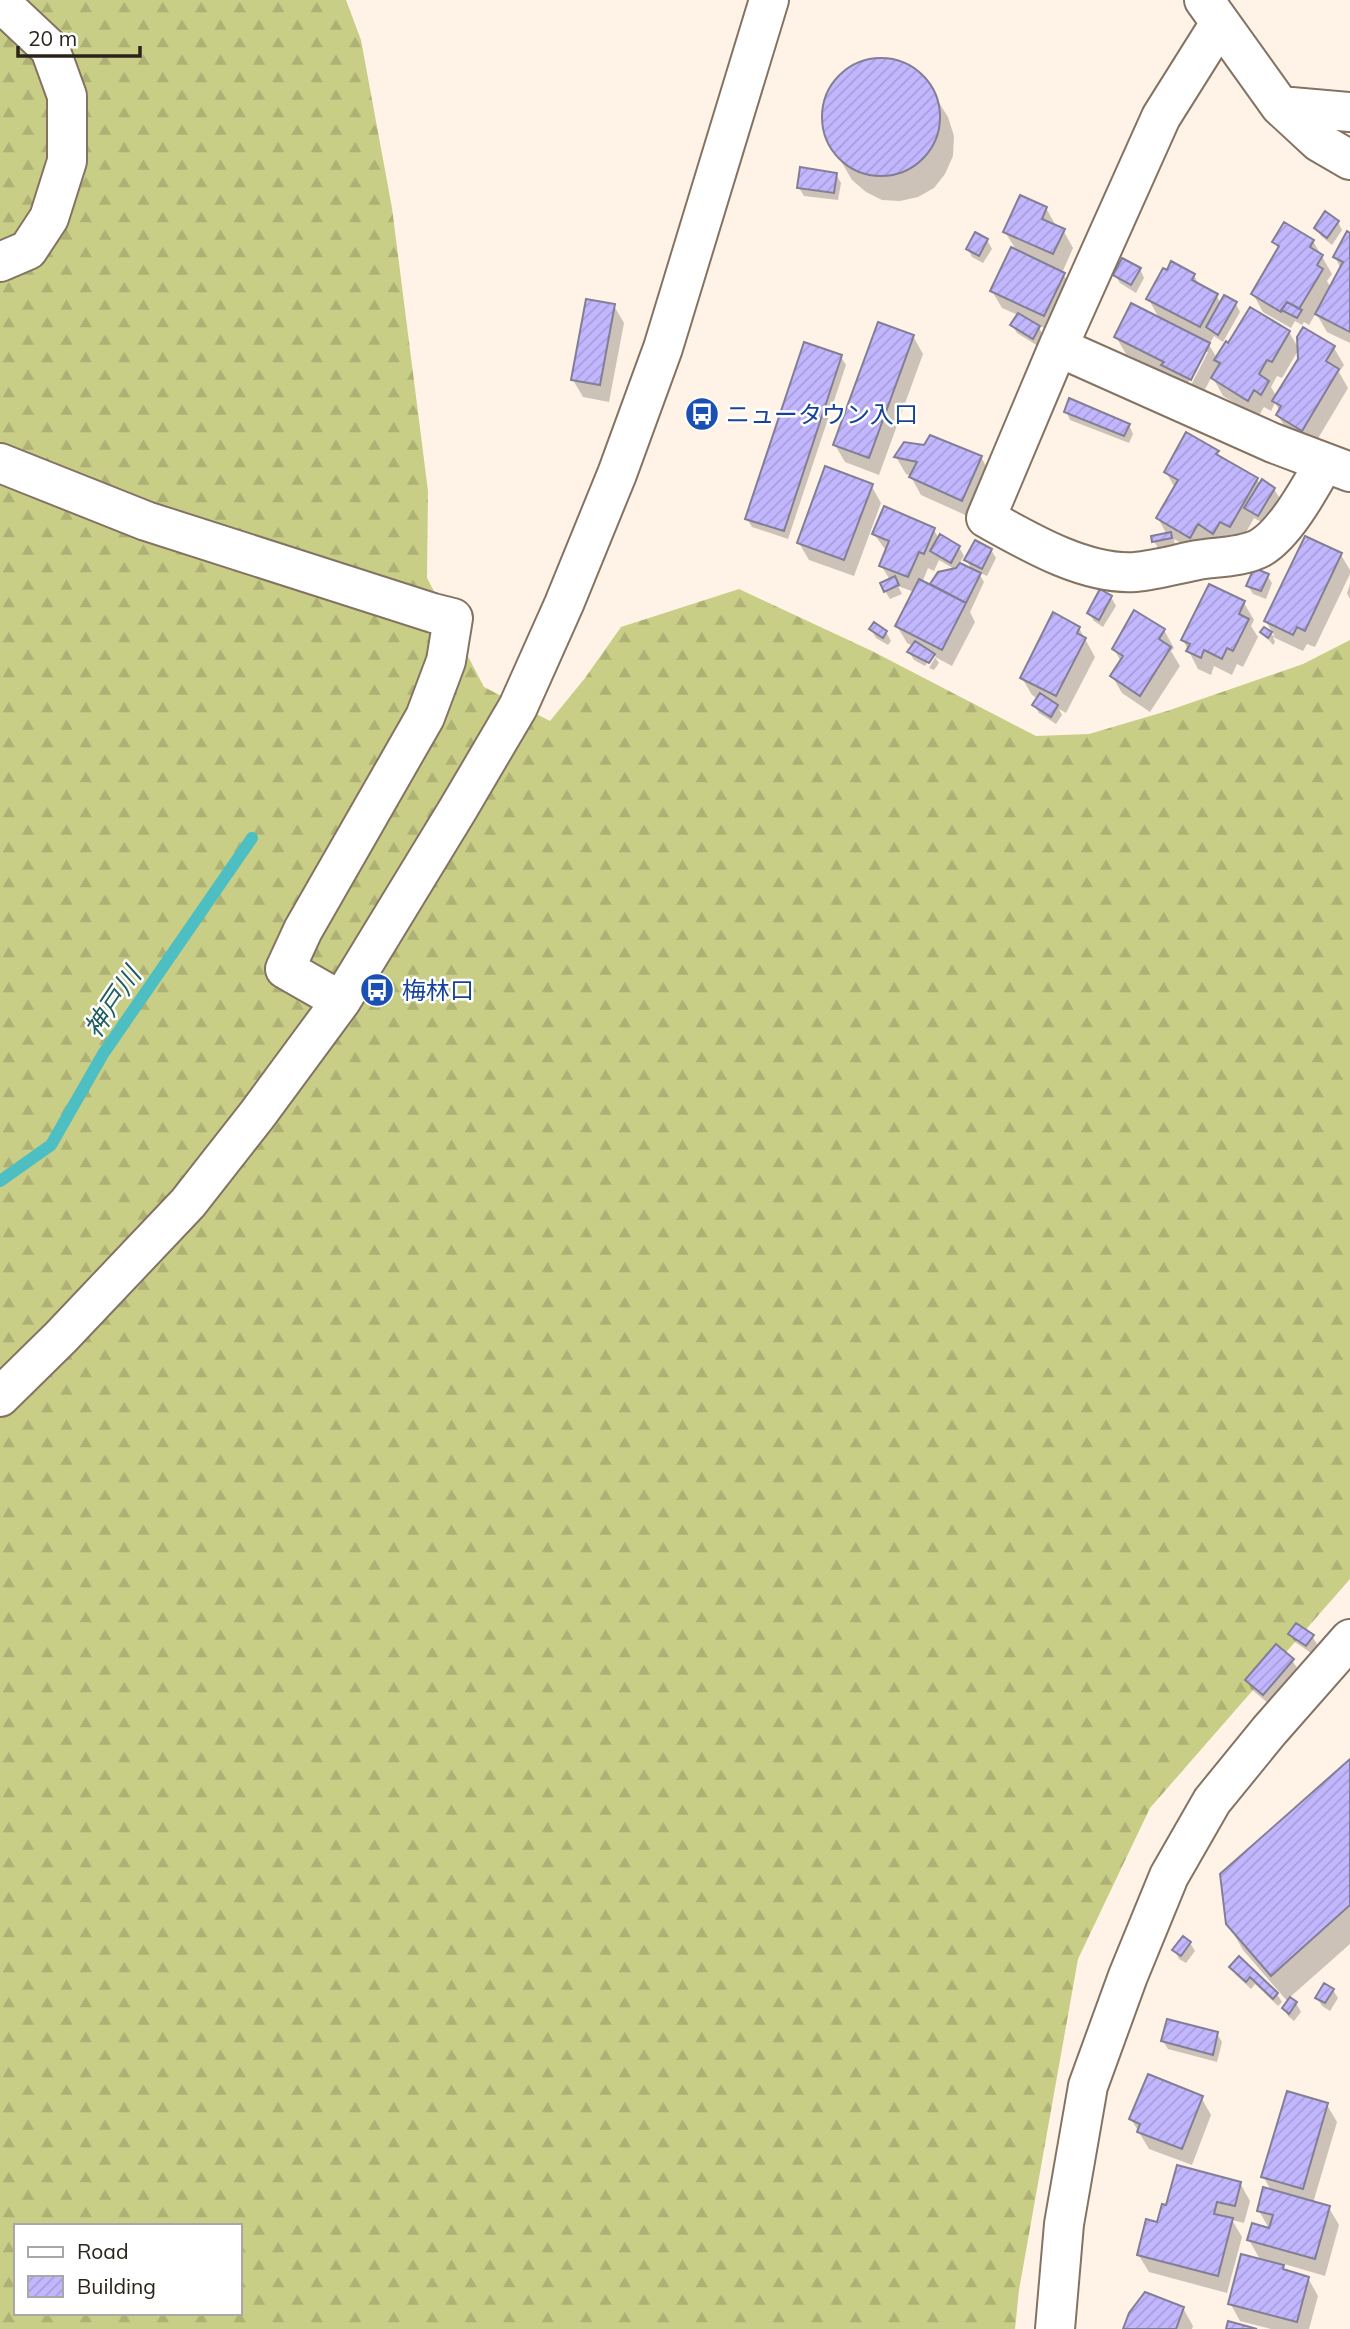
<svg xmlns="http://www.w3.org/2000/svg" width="1350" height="2329" font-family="Mulish,'Noto Sans JP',sans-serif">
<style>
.forest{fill:url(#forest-firs);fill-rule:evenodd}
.shadow{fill:#0003;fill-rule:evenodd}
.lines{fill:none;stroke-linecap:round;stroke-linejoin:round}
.stream{stroke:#4dbec1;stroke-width:12}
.building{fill:url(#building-hatch);stroke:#827f95;stroke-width:2}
.minor-casing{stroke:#847362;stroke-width:42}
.minor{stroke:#fff;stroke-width:38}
.labels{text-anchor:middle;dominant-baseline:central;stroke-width:5;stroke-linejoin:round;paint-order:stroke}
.transit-label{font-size:24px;fill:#164399;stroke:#fff;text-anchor:start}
.water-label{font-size:26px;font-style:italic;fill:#1f5d5f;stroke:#fff}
</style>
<defs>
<pattern id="forest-firs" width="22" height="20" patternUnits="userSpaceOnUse" patternTransform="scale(1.75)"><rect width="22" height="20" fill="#c9ce87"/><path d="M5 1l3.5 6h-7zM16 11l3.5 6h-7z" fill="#adb174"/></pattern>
<pattern id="building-hatch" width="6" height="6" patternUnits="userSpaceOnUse" patternTransform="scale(1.75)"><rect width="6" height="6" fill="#c2b7ff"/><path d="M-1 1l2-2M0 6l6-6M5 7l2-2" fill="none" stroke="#a79dda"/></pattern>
</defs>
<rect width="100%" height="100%" fill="#fff3e7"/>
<!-- forest -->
<path class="forest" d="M 0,0 L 346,0 L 361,40 L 392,208 L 428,491 L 427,578 L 484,687 L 550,721 L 585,678 L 621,627 L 739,589 L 872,651 L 1036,736 L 1089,734 L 1167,711 L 1303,664 L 1350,640 L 1350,1579 L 1150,1808 L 1078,1959 L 1019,2290 L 1015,2329 L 0,2329 ZM 16,2226 L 240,2226 L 240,2313 L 16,2313 Z"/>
<!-- shadow -->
<path class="shadow" d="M 885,58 L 904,63 L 921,74 L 948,117 L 954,136 L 953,156 L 945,174 L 934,188 L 918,197 L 900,201 L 882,200 L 866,192 L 852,180 L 827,137 L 824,120 L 825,102 L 834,84 L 848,70 L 865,61 Z
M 836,174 L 841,183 L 838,200 L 804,196 L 799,188 Z
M 1046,208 L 1056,226 L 1063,230 L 1073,248 L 1062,273 L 1074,291 L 1054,332 L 1037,325 L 1044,336 L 1038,346 L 1017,333 L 1012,325 L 1018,315 L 1002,308 L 992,291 L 1017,251 L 1005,232 Z
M 1338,222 L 1342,230 L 1332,245 L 1321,236 L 1316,228 Z
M 1350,235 L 1350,343 L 1327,332 L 1316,313 L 1309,325 L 1304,322 L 1302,325 L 1295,321 L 1291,328 L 1263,312 L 1253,294 L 1279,250 L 1274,242 L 1313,241 L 1332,274 L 1327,281 L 1331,288 L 1341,269 L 1335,257 Z
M 987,240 L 992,249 L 983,263 L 972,257 L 968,249 Z
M 1172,263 L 1194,275 L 1200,287 L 1216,295 L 1221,304 L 1225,297 L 1236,304 L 1240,312 L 1223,342 L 1229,345 L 1251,309 L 1289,332 L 1299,349 L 1282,378 L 1277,376 L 1271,387 L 1277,397 L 1300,359 L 1299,338 L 1304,329 L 1334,348 L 1344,365 L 1339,372 L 1348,388 L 1313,447 L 1288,433 L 1278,415 L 1280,411 L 1275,403 L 1271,411 L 1264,407 L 1258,417 L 1223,396 L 1212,376 L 1201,397 L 1173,382 L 1169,375 L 1126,354 L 1116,337 L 1132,306 L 1160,320 L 1148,298 L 1164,270 L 1168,272 ZM 1214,336 L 1226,344 L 1217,358 L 1209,345 ZM 1204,352 L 1208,352 L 1189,389 L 1186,387 Z
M 1140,269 L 1144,278 L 1136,293 L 1120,283 L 1115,275 Z
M 614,306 L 624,323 L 609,402 L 583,397 L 573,380 Z
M 913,336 L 923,354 L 879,475 L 845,462 L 835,445 Z
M 841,357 L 846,365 L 788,539 L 752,527 L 747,519 Z
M 1066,411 L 1129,425 L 1133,434 L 1129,443 L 1070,420 Z
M 1217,452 L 1221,459 L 1257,479 L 1260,485 L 1274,489 L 1279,497 L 1263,523 L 1254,518 L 1240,543 L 1200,554 L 1174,539 L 1175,546 L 1159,550 L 1154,541 L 1167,535 L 1158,518 L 1175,488 L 1166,472 Z
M 896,457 L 981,457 L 991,475 L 972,518 L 921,495 L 911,477 L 912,476 L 906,474 Z
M 871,485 L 881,503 L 854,576 L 809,560 L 799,543 Z
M 934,530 L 939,539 L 959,547 L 964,556 L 959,564 L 973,571 L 966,560 L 991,550 L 996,558 L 987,576 L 978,572 L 984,582 L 970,612 L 975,622 L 952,666 L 935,657 L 939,663 L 934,670 L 929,668 L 936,656 L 932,656 L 925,666 L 914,660 L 909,652 L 913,646 L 907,643 L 897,626 L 914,592 L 898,586 L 902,594 L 890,599 L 885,591 L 890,580 L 881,565 L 887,552 L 874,534 ZM 939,560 L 956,570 L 939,574 L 930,587 L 922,583 L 928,568 L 934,571 Z
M 1341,555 L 1350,570 L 1350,574 L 1315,647 L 1307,644 L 1303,651 L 1273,637 L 1275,642 L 1273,645 L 1262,632 L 1264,629 L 1275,637 L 1266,621 Z
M 1267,575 L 1272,583 L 1266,599 L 1253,594 L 1248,586 Z
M 1350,584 L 1350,599 L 1347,593 Z
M 1111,597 L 1116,606 L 1103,627 L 1094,621 L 1089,613 Z
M 1244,603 L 1254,620 L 1251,626 L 1258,637 L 1243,667 L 1237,664 L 1232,675 L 1214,666 L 1211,675 L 1198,669 L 1183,640 Z
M 1079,628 L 1095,657 L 1066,713 L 1059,709 L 1062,715 L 1056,724 L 1039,713 L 1034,705 L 1038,699 L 1032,695 L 1022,678 Z
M 871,629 L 886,632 L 891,641 L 888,645 L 876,638 Z
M 1164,630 L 1174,648 L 1171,651 L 1180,666 L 1150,712 L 1122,693 L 1112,676 L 1121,662 L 1114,649 Z
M 1290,1634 L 1312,1636 L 1317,1644 L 1311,1653 L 1295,1642 Z
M 1292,1660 L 1297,1668 L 1268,1703 L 1251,1689 L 1247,1680 Z
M 1350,1761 L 1350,1944 L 1289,1998 L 1296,2003 L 1301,2012 L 1294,2021 L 1288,2016 L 1284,2008 L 1288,2002 L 1243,1950 L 1228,1924 Z
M 1190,1943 L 1195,1951 L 1186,1963 L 1179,1959 L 1174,1950 Z
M 1239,1959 L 1277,1994 L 1282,2002 L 1278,2006 L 1255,1984 L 1251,1989 L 1236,1975 L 1231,1967 Z
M 1333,1990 L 1338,1998 L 1330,2011 L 1322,2006 L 1317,1998 Z
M 1217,2034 L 1222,2042 L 1217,2062 L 1168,2049 L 1163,2041 Z
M 1201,2097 L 1211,2115 L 1192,2165 L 1149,2149 L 1131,2119 Z
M 1327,2105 L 1337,2122 L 1313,2203 L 1329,2208 L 1339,2225 L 1325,2276 L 1281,2263 L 1285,2272 L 1308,2278 L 1318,2296 L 1309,2329 L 1271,2329 L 1240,2321 L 1230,2303 L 1261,2261 L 1249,2240 L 1270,2230 L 1259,2211 L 1272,2192 L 1263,2176 Z
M 1240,2183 L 1250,2201 L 1244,2223 L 1232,2220 L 1242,2237 L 1227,2293 L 1149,2272 L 1138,2254 L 1158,2224 Z
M 1183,2308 L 1193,2326 L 1192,2329 L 1125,2329 Z"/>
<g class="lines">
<!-- stream -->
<path class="stream" d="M 0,1181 L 51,1145 L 103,1054 L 252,838"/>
</g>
<!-- building -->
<path class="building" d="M822 117a59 59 0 1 1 118 0a59 59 0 1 1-118 0Z
M 800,167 L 837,173 L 834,193 L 797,188 Z
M 1020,195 L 1047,207 L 1042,219 L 1065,229 L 1053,254 L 1003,232 Z
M 1325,211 L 1339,221 L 1327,238 L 1314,228 Z
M 1284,222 L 1314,240 L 1310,247 L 1323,255 L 1317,265 L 1323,269 L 1299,309 L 1287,302 L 1281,312 L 1251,294 L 1279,246 L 1272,242 Z
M 1347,231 L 1350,233 L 1350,332 L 1315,314 L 1343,262 L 1333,257 Z
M 975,232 L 988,239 L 979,256 L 966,249 Z
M 1011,247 L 1065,273 L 1044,316 L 990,291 Z
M 1122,258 L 1141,268 L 1131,285 L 1113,275 Z
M 1171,261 L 1195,274 L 1192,280 L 1218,294 L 1200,327 L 1146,299 L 1163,268 L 1167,270 Z
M 1224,295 L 1237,302 L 1218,335 L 1206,327 Z
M 586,299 L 615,304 L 600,385 L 571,380 Z
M 1287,302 L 1302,310 L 1297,318 L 1281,310 Z
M 1131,303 L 1210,343 L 1191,380 L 1161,365 L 1164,362 L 1114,337 Z
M 1250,307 L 1290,331 L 1272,362 L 1267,360 L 1259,374 L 1269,381 L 1261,395 L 1254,390 L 1248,401 L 1211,378 L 1220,363 L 1214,360 L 1226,341 L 1228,343 Z
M 1018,313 L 1040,326 L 1033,339 L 1010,325 Z
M 878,322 L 914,335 L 869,458 L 833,445 Z
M 1303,327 L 1335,346 L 1326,361 L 1339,369 L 1302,431 L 1276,415 L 1281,406 L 1272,401 L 1298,359 L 1297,337 Z
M 804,342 L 842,355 L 784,531 L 745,519 Z
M 1069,398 L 1130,424 L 1124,436 L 1064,412 Z
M 1186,432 L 1219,451 L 1216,454 L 1258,478 L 1230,527 L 1220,522 L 1213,534 L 1198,524 L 1190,538 L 1156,518 L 1178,480 L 1164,472 Z
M 930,435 L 982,456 L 962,501 L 909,477 L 917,462 L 894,457 L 904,442 L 924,445 Z
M 825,466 L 873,484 L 844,560 L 797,543 Z
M 1262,479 L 1275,488 L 1258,516 L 1244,508 Z
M 884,506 L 935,528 L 924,554 L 919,552 L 908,577 L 879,566 L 889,541 L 872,534 Z
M 1171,532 L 1172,538 L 1152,542 L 1151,536 Z
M 940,534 L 960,546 L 951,563 L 930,551 Z
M 1305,536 L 1342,553 L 1305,631 L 1297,627 L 1293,635 L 1264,621 Z
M 975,540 L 992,549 L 982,569 L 964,560 Z
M 960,563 L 981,573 L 966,603 L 930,584 L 938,572 L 956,568 Z
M 1254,568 L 1269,574 L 1261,591 L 1246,586 Z
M 895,576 L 899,585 L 884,592 L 880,583 Z
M 919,579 L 966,603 L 942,650 L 895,626 Z
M 1209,584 L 1245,601 L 1239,614 L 1249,619 L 1233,651 L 1227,648 L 1222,659 L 1204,650 L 1201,658 L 1186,651 L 1190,644 L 1181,640 Z
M 1100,589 L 1112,596 L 1099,620 L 1087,613 Z
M 1134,610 L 1165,629 L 1159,639 L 1171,647 L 1140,696 L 1110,676 L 1123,656 L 1112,649 Z
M 1053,612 L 1080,627 L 1077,633 L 1086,638 L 1056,696 L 1020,678 Z
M 874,622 L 887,631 L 883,638 L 869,629 Z
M 1264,627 L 1272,632 L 1268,638 L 1260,632 Z
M 915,641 L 935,654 L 929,663 L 907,652 Z
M 1040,693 L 1058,705 L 1051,717 L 1032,705 Z
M 1296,1623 L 1314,1635 L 1306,1646 L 1288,1634 Z
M 1276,1644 L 1294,1659 L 1263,1695 L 1245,1680 Z
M 1350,1759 L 1350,1905 L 1271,1976 L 1226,1924 L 1220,1874 Z
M 1183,1936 L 1191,1942 L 1181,1956 L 1172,1950 Z
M 1239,1956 L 1278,1993 L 1273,1999 L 1250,1977 L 1246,1982 L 1229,1967 Z
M 1324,1983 L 1334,1989 L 1325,2003 L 1315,1998 Z
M 1290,1997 L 1297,2002 L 1289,2014 L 1282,2008 Z
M 1167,2019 L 1218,2032 L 1213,2055 L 1161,2041 Z
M 1148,2074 L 1203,2096 L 1182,2149 L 1137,2132 L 1140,2124 L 1129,2119 Z
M 1287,2091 L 1328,2103 L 1303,2189 L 1261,2177 Z
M 1177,2165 L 1241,2182 L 1235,2206 L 1217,2202 L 1214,2214 L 1233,2218 L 1218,2276 L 1137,2255 L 1146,2219 L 1157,2222 L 1162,2204 L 1166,2205 Z
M 1263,2187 L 1330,2206 L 1315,2259 L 1247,2240 L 1252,2223 L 1269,2228 L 1273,2215 L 1257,2211 Z
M 1241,2254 L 1284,2265 L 1283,2269 L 1309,2277 L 1297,2322 L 1228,2304 Z
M 1145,2292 L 1184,2307 L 1176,2329 L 1123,2329 L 1129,2313 Z
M 1228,2321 L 1257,2329 L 1226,2329 Z"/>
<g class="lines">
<!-- minor casing -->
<g class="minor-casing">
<path id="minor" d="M 1204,0 L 1280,106 L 1319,142 L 1350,160
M 0,2 L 50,49 L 67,96 L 67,161 L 49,218 L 28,250 L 0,262
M 1220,23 L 1161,117 L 1058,347 L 986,518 C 1029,542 1085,575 1135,572 C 1156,570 1177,564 1198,560 C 1217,557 1243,557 1260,548 C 1285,534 1310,488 1324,463
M 1280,106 L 1350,112
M 1058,347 L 1273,443 L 1350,472
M 0,463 L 146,521 L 433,613 L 453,618 L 446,661 L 425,717 L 303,930 L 285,969 L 341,1001
M 0,1397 L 61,1337 L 188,1203 L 257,1115 L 341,1001 L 458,809 L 518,707 L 564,604 L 617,474 L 663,348 L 769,0
M 1055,2329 L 1064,2224 L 1088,2086 L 1128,1976 L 1169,1876 L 1212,1801 L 1269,1731 L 1350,1639"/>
</g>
<!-- minor -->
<use href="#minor" class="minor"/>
</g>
<!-- icons -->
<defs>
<g id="bus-disc" transform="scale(1.75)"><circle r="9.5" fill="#1a4fb4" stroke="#fff"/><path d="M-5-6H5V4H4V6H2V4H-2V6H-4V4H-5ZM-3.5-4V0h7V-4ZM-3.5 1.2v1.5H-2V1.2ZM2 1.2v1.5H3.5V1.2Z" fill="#fff"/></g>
</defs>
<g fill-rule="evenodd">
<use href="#bus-disc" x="702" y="414"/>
<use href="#bus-disc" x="377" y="990"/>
</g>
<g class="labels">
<!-- transit labels -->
<g class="transit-label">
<text x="726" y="414">ニュータウン入口</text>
<text x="402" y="990">梅林口</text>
</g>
<!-- water labels -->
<g class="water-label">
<text transform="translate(112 1002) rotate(-56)">神戸川</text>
</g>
</g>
<!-- legend -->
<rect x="14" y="2224" width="228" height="91" fill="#ffffff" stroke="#aaa7a4" stroke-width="2"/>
<rect x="28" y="2247" width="35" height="10" fill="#ffffff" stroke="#aaa7a4" stroke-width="2"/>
<text x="77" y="2259" font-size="21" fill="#2a231c">Road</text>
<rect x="28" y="2276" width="35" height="21" fill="url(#building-hatch)" stroke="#aaa7a4" stroke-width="2"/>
<text x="77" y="2294" font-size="21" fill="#2a231c">Building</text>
<!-- scale -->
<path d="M18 46v10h122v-10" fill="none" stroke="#2a231c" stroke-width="3.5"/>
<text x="28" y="46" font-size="21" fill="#2a231c" stroke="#ffffff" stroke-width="5" paint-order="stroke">20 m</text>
</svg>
